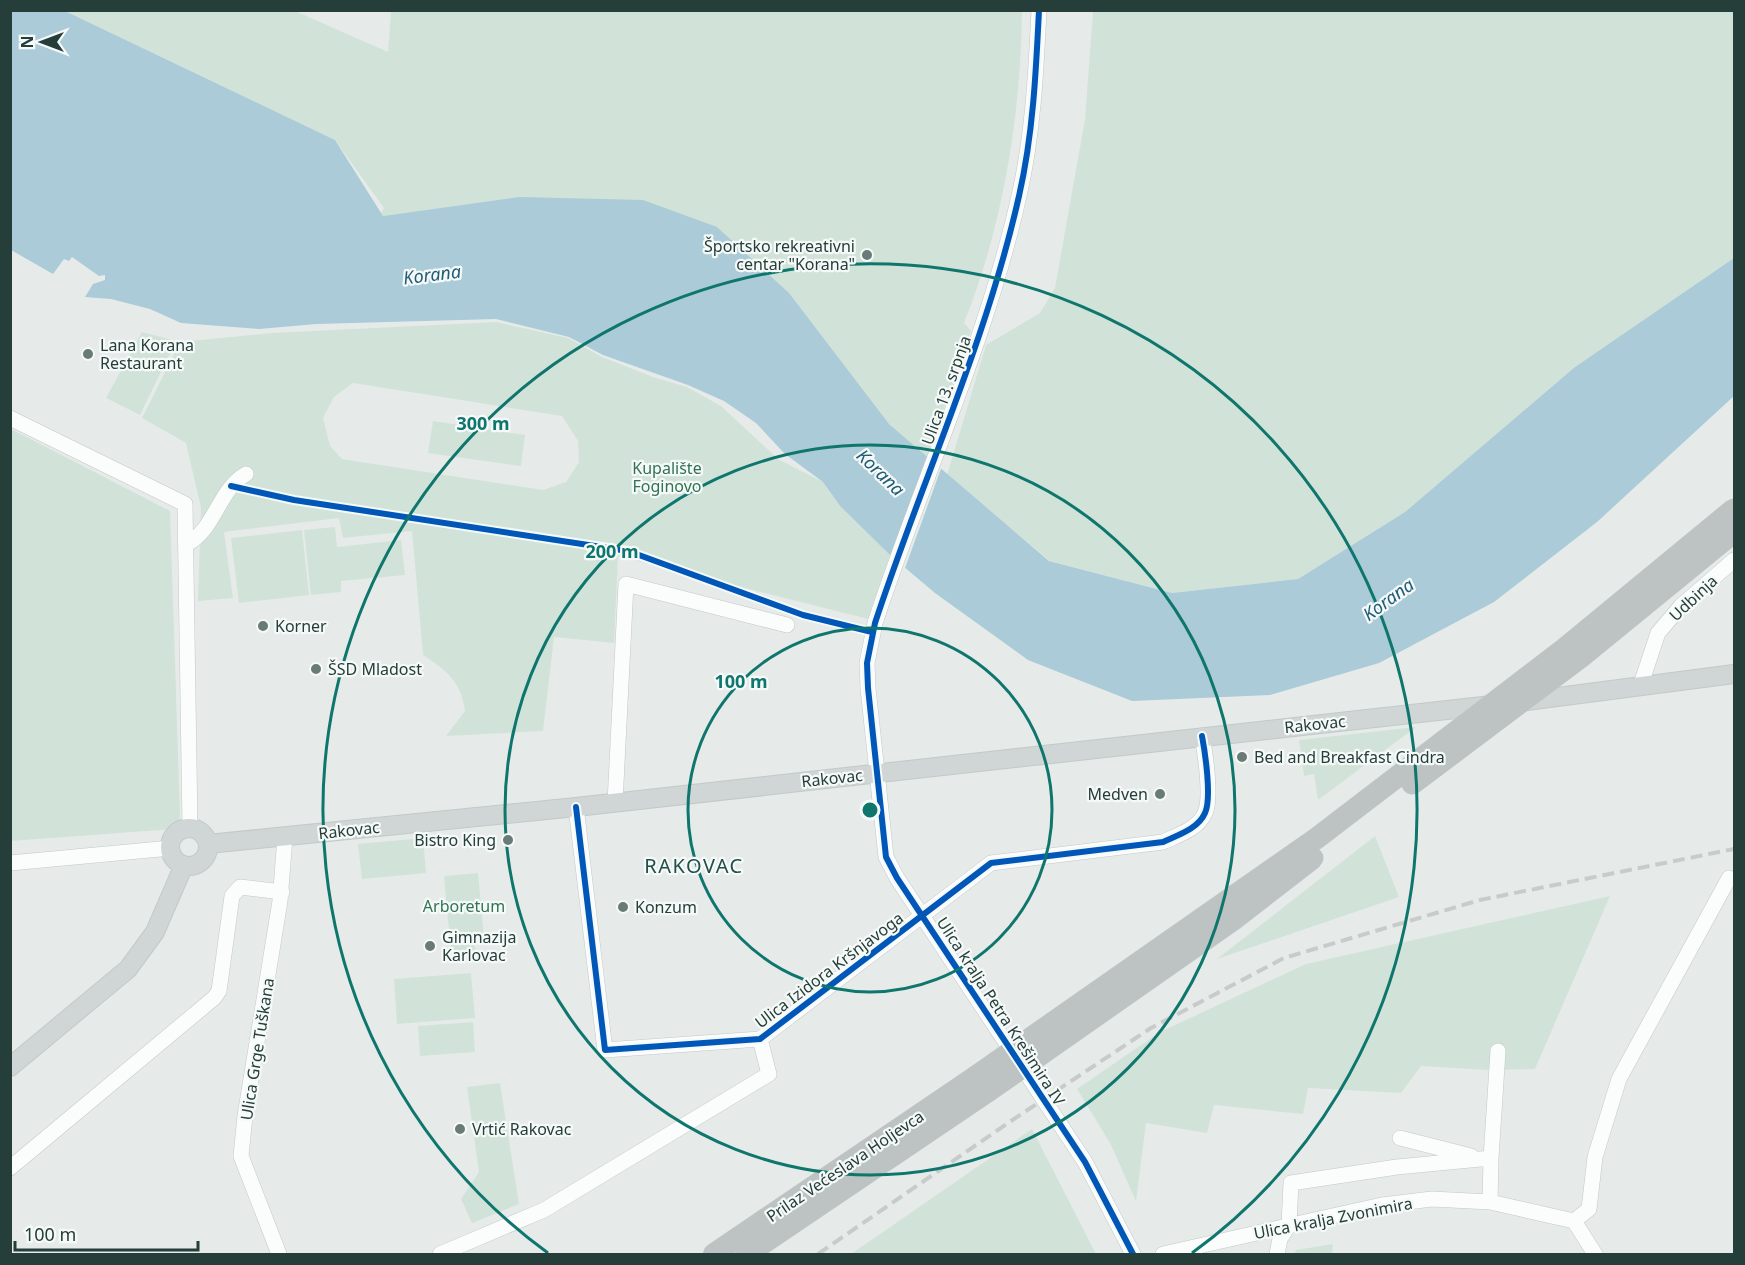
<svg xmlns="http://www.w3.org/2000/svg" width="1745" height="1265" font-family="'Noto Sans',sans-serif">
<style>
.green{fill:#d1e3d8;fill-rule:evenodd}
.water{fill:#aacbd7}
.pier{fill:#e6ebe9}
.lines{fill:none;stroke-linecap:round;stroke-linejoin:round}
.minor-casing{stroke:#c3c8c6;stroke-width:16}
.major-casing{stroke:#c2cac8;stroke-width:20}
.highway-casing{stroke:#c2cac8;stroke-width:22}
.minor{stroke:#fbfcfc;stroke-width:15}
.major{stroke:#cfd6d5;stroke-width:18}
.highway{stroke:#bcc3c2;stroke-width:21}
.rail{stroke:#c7ccca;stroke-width:4;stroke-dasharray:12 6;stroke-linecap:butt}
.highway-bridge-casing{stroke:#c2cac8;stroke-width:22;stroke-linecap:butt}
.highway-bridge{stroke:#bcc3c2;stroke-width:21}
.cycleway-casing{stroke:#f5f9f8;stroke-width:10}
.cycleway{stroke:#0057b8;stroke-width:6}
.ring{fill:none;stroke:#0f766e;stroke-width:3}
.poi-dot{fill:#697b77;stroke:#f5f9f8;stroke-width:2}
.labels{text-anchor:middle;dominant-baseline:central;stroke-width:4.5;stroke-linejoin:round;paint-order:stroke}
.poi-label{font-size:16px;fill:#253e3a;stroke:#f5f9f8;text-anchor:start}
.street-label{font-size:16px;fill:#253e3a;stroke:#f5f9f8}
.park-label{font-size:16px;fill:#317353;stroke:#f5f9f8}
.water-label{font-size:18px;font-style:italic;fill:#215d77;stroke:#f5f9f8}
.quarter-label{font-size:20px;letter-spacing:1.5px;fill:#214f4a;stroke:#f5f9f8}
.centre{fill:#0f766e;stroke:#f5f9f8;stroke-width:3}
.ring-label{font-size:18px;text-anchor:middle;font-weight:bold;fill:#0f766e;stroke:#f5f9f8;stroke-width:4.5;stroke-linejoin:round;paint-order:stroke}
</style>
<rect width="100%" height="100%" fill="#e6ebe9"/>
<!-- green -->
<path class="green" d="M 65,11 L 295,11 L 388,52 L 391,11 L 1022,11 C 1021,115 1003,226 964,323 L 971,331 L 927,457 L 889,424 L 519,197 L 383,216 L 381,213 L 384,208 L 335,140 Z
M 1093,11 L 1734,11 L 1734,258 L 1575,367 L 1405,512 L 1298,579 L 1172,593 L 1050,561 L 947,475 L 986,345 L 1040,313 L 1055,288 L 1085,119 Z
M 496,322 L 568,338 L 602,357 L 653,377 L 687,387 L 721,406 L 778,459 L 823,482 L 840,506 L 890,555 L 868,619 L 618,556 L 614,643 L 554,637 L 543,731 L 446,736 L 465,711 C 461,681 447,671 423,655 L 412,531 L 343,538 L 339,518 L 224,532 L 233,598 L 198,601 L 201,508 L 186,443 L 142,418 L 180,342 L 272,333 ZM 353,383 L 562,416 L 578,441 L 579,462 L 566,482 L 543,490 L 342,459 L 330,446 L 323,418 L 334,397 Z
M 142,332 L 176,341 L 140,415 L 106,398 Z
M 433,421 L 525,435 L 521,466 L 428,453 Z
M 11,429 L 170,511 L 180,813 L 179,825 L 174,829 L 11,841 Z
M 335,527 L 337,547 L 401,540 L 405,575 L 341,581 L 341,592 L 311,595 L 304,530 Z
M 302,530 L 309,595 L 239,603 L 231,538 Z
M 1416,727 L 1318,800 L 1314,774 L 1304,776 L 1299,740 Z
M 1375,836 L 1399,897 L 1217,959 Z
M 423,838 L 426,873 L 362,879 L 358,844 Z
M 478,873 L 484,937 L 474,938 L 475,951 L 451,953 L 444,876 Z
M 1610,896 L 1535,1069 L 1488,1070 L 1421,1066 L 1401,1093 L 1308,1088 L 1303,1114 L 1214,1105 L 1207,1133 L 1146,1123 L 1136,1201 L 1110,1143 L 1077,1089 L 1160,1032 L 1306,964 Z
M 471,973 L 475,1018 L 397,1024 L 394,979 Z
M 473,1022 L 475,1052 L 420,1056 L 418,1026 Z
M 500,1083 L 519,1204 L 472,1223 L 461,1199 L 479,1172 L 467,1087 Z
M 1032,1129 L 1096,1254 L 851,1254 Z
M 1333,1244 L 1332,1254 L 1295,1254 L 1296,1250 Z"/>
<!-- water -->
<path class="water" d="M 10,11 L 65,11 L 335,140 L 383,216 L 519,197 L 643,200 L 717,227 L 789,293 L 889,424 L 1049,561 L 1172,593 L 1298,579 L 1405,512 L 1575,367 L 1734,258 L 1734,396 L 1597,522 L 1494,602 L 1379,663 L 1270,695 L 1132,701 L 1028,660 L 935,593 L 890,555 L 840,506 L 823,482 L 785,454 L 756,423 L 724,401 L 688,385 L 603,355 L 569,337 L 496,319 L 316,324 L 259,329 L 181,323 L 150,309 L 111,299 L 85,297 L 93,284 L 105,280 L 105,275 L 99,276 L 72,257 L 69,261 L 64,259 L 53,274 L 11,250 Z"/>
<!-- pier -->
<path class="pier" d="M 928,454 L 942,466 L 904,571 L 890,559 Z"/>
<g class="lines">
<!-- minor casing -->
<g class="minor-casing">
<path id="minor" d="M 1039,10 C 1036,72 1033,135 1019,196 C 986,343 922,480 875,623 L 867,663 L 868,688 L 886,857 L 897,878 L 1085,1162 L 1133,1254
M 10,418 L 185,504 L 190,827
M 187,544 C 216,528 218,490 246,474
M 1640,687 L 1658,633 L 1681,606 L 1734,560
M 615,803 L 626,584 L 787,625
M 576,807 L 605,1050 L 760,1039 L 991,863 L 1163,842 C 1178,835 1198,829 1205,813 C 1212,798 1205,752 1202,736
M 10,863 L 171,848
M 1400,1138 L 1471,1156
M 1491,1158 L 1498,1051
M 10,1168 L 214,998 L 219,991 L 232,896 L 240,887 L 282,892
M 1574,1221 L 1589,1209 L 1595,1157 L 1619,1079 L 1729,878
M 1574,1221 L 1595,1254
M 279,1254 L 241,1156 L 245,1116 L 280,901 L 285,837
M 440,1254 L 544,1210 L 769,1074 L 760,1039
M 1163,1254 L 1382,1205 L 1432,1199 L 1490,1202 L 1574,1221
M 1277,1254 L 1280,1239 L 1289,1225 L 1291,1183 L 1397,1167 L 1491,1158 L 1490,1202"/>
</g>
<!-- major casing -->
<g class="major-casing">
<path id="major" d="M 1519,702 L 1734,674
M170 847a19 19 0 1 1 38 0a19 19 0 1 1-38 0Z
M 208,844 L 576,807 L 1492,705
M 10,1067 L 128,969 L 155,932 L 184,865"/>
</g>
<!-- highway casing -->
<g class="highway-casing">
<path id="highway" d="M 714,1254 L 975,1077
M 747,1254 L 987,1092"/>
</g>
<!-- minor -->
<use href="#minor" class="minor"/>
<!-- major -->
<use href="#major" class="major"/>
<!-- highway -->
<use href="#highway" class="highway"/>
<!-- rail -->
<path class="rail" d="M 818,1254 L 1008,1123 L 1151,1028 L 1284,958 L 1480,900 L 1734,849"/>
<!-- highway-bridge casing -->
<g class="highway-bridge-casing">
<path id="highway-bridge" d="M 1412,784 L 1581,657 L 1734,532
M 975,1077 L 1317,838 L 1564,649 L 1734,509
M 987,1092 L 1233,920 L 1313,858"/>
</g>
<!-- highway-bridge -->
<use href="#highway-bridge" class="highway-bridge"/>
<!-- cycleway casing -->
<g class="cycleway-casing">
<path id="cycleway" d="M 1039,10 C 1036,72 1033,135 1019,196 C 986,343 922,480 875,623 L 867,663 L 868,688 L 886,857 L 897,878 L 1085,1162 L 1133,1254
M 231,486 L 294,500 L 628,551 L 803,615 L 872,632
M 576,807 L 605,1050 L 760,1039 L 991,863 L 1163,842 C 1178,835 1198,829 1205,813 C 1212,798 1205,752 1202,736"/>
</g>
<!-- cycleway -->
<use href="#cycleway" class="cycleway"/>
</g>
<!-- distance rings -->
<g class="ring">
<circle cx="870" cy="810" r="182"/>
<circle cx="870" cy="810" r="365"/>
<path d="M548 1253A547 547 0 1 1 1192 1253"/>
</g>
<!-- markers -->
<g class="poi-dot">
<circle cx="867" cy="255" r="6"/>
<circle cx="88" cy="354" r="6"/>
<circle cx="263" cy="626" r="6"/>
<circle cx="316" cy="669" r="6"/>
<circle cx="1242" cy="757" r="6"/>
<circle cx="1160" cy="794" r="6"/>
<circle cx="508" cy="840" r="6"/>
<circle cx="623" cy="907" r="6"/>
<circle cx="430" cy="946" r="6"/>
<circle cx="460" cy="1129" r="6"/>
</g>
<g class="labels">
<!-- poi labels -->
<g class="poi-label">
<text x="855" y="246" text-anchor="end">Športsko rekreativni<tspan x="855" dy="18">centar "Korana"</tspan></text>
<text x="100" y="345">Lana Korana<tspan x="100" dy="18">Restaurant</tspan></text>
<text x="275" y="626">Korner</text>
<text x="328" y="669">ŠSD Mladost</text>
<text x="1254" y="757">Bed and Breakfast Cindra</text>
<text x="1148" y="794" text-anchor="end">Medven</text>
<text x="496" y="840" text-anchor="end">Bistro King</text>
<text x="635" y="907">Konzum</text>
<text x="442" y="937">Gimnazija<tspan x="442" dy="18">Karlovac</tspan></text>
<text x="472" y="1129">Vrtić Rakovac</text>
</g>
<!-- street labels -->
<g class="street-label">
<text transform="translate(946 390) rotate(-70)">Ulica 13. srpnja</text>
<text transform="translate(1693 598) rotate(-43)">Udbinja</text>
<text transform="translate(1315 724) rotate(-6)">Rakovac</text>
<text transform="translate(832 778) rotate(-6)">Rakovac</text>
<text transform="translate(349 830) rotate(-6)">Rakovac</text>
<text transform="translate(829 970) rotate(-37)">Ulica Izidora Kršnjavoga</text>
<text transform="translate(1001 1011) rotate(57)">Ulica kralja Petra Krešimira IV</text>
<text transform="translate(257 1049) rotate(-81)">Ulica Grge Tuškana</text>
<text transform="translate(845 1166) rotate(-34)">Prilaz Većeslava Holjevca</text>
<text transform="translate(1333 1218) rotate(-11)">Ulica kralja Zvonimira</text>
</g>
<!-- park labels -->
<g class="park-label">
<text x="667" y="468">Kupalište<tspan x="667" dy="18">Foginovo</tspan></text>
<text x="464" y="906">Arboretum</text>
</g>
<!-- water labels -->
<g class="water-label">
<text transform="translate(432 274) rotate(-7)">Korana</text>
<text transform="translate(881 472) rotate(44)">Korana</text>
<text transform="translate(1388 599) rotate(-36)">Korana</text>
</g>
<!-- quarter labels -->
<g class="quarter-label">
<text x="694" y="865">RAKOVAC</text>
</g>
</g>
<circle cx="870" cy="810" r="9" class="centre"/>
<g class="ring-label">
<text x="483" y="430">300 m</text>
<text x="612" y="558">200 m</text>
<text x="741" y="688">100 m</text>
</g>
<!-- border -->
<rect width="1745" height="1265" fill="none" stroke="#253e3a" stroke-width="24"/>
<!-- north arrow -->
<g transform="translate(42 42) rotate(270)" stroke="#f5f9f8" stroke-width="4.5" paint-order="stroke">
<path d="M0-4.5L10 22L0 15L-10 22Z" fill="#253e3a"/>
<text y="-9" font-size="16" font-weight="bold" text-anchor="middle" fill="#253e3a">N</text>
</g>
<!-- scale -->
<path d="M15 1241v9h183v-9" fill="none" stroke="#253e3a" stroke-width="3"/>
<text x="24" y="1241" font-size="18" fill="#253e3a" stroke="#f5f9f8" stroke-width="4.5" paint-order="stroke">100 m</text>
</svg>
